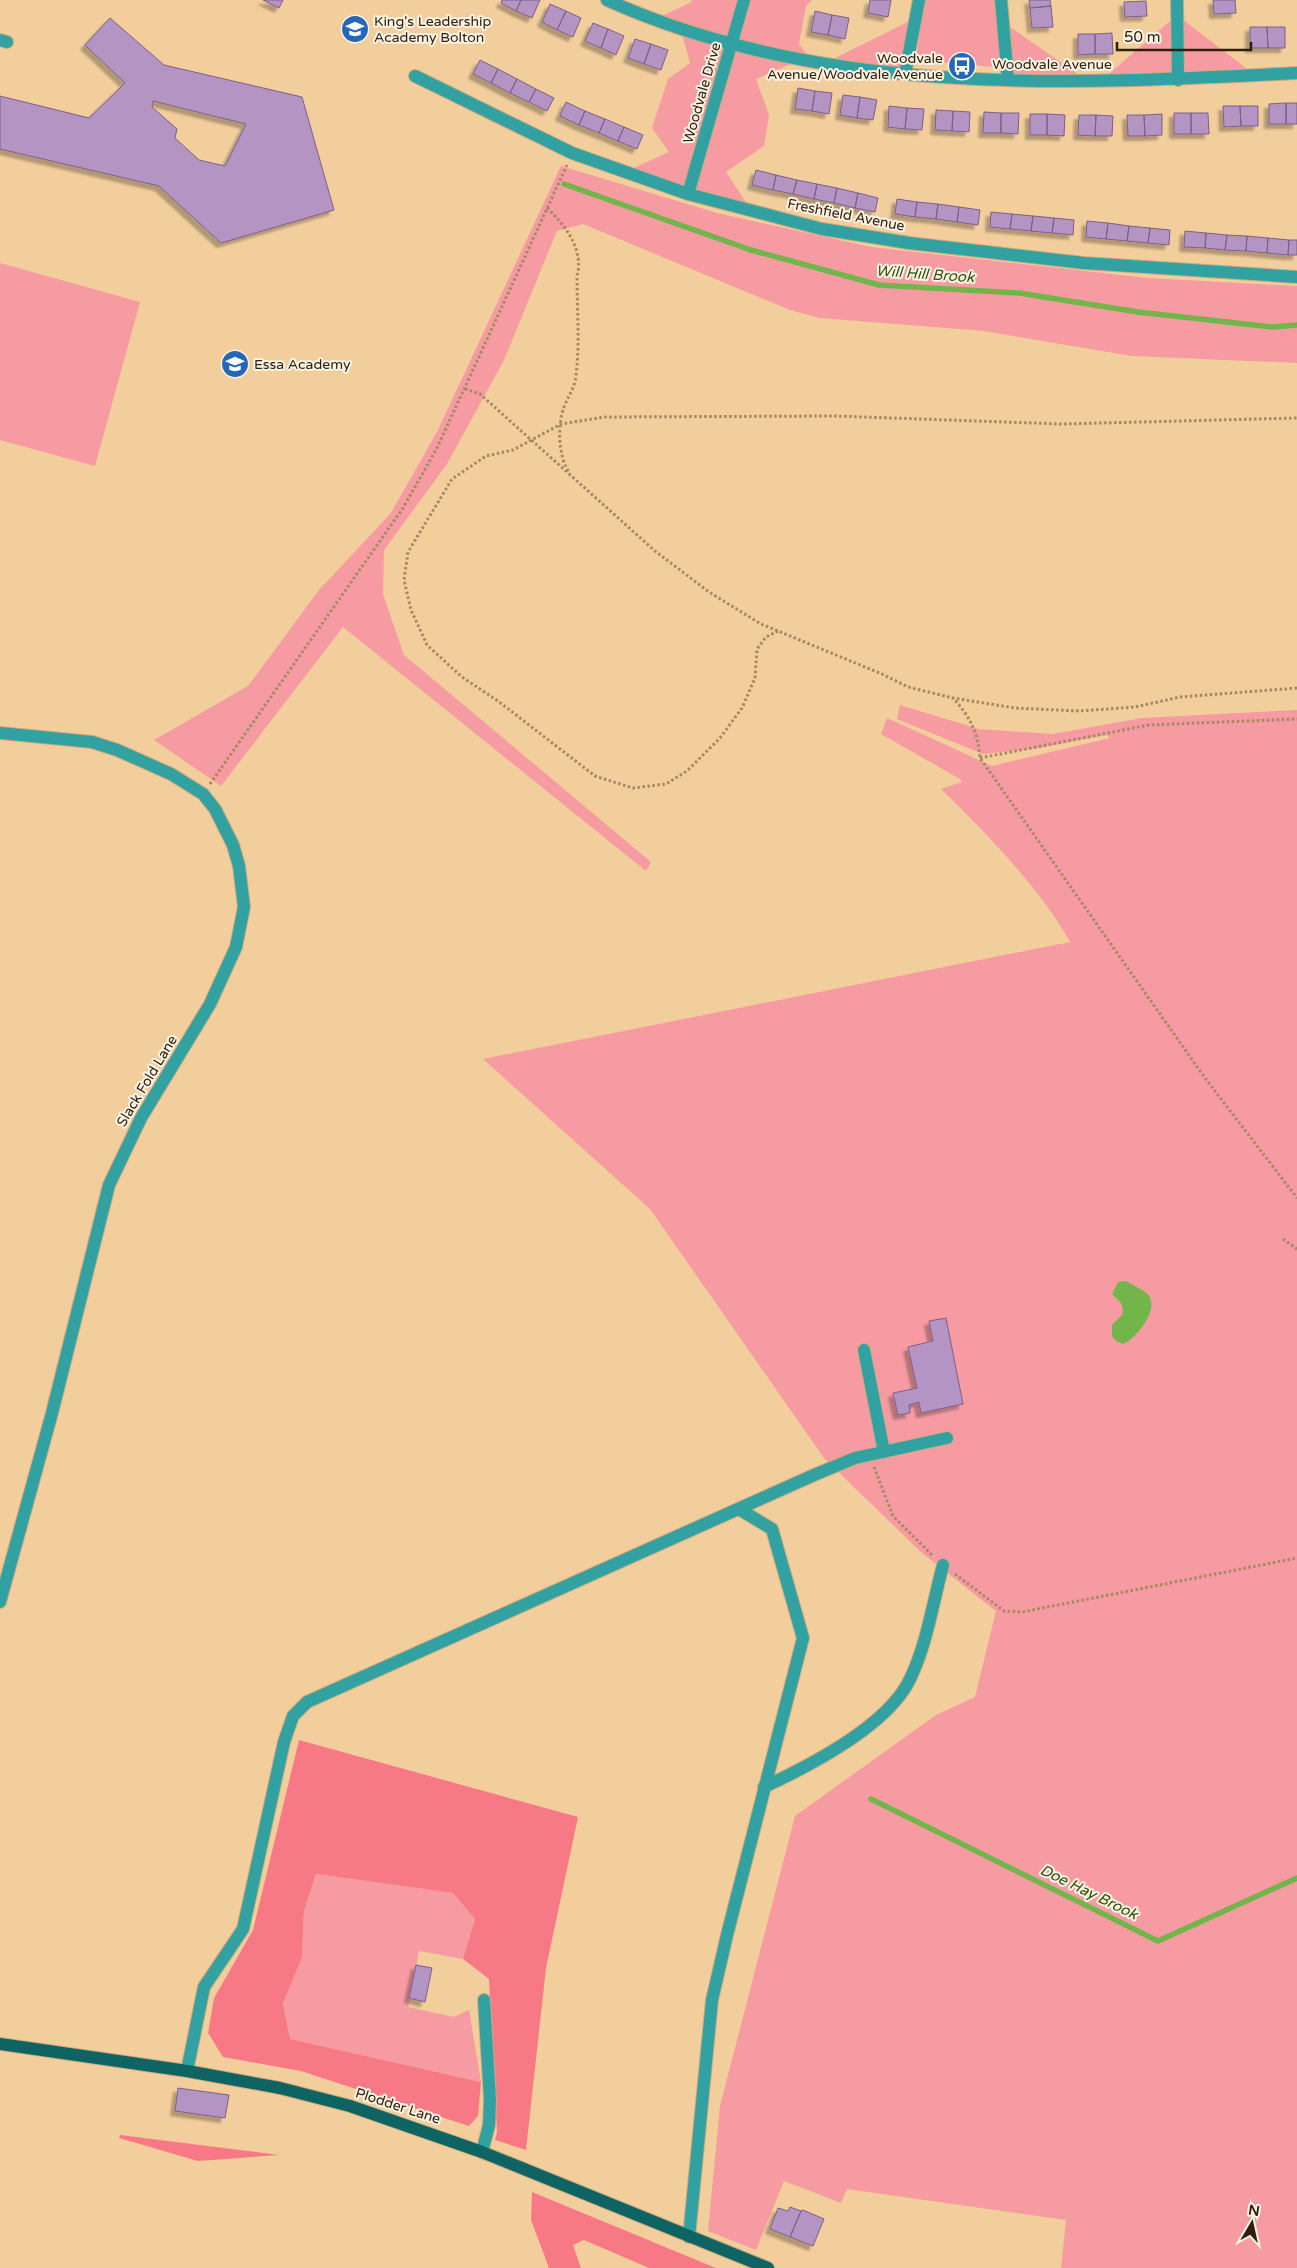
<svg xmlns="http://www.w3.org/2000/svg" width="1297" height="2268" font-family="'Varela Round',sans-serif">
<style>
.green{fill:#f59ba1}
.forest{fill:#f87986}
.water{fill:#72b54b}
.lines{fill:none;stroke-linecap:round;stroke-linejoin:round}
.stream{stroke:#72b54b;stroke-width:5.5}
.building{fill:#b494c2;stroke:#7d5e8a;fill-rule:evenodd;filter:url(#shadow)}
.minor-casing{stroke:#cbab7f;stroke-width:14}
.major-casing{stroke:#cbab7f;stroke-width:14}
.path{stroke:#a48963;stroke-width:3;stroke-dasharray:2.5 2.5;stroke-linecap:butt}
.minor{stroke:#32a1a2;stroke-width:12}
.major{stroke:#0e6363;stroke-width:12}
.labels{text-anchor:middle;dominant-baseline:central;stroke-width:4;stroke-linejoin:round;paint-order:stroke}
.poi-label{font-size:14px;fill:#2d200c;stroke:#fef3e5;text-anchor:start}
.street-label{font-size:14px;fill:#2d200c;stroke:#fef3e5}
.water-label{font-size:15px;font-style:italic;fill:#295308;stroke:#fef3e5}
</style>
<defs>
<filter id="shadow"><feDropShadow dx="-4.5" dy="4.5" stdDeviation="1" flood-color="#0004"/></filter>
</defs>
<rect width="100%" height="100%" fill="#f2ce9c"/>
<!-- green -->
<path class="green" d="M 691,0 L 812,0 L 806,6 L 799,44 L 813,62 L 802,59 L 756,79 L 769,115 L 764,146 L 726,172 L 751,210 L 625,172 L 669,152 L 652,128 L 668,79 L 690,63 L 680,27 L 655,19 L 692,2 Z
M 924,0 L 996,0 C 997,15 1005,58 994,67 L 916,60 Z
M 1177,15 L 1256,76 L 1102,80 Z
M 916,18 L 905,74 L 825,63 Z
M 1003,22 L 1086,80 L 1008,80 Z
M 561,166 L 717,213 L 871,247 L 1147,278 L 1297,286 L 1297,363 L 1132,356 L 984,331 L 820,318 L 790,310 L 583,224 L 557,231 L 504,360 L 447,464 L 384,550 L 383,594 L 404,655 L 651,862 L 646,871 L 343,627 L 221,786 L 154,740 L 248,686 L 319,590 L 391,513 L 438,430 Z
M 0,263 L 140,302 L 95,466 L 0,440 Z
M 900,705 L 979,729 L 1053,734 L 1142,718 L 1297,710 L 1297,2268 L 1061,2268 L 1066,2220 L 847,2189 L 841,2203 L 784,2181 L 756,2250 L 708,2231 L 720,2106 L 795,1816 L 936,1715 L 975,1697 L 996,1611 L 922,1553 L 824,1458 L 650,1209 L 483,1059 L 1070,942 C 1040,888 986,833 941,789 L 962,782 L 960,779 L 881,734 L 887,718 L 992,766 L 1110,738 L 1106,735 L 1039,748 L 983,754 L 897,719 Z
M 316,1874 L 453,1893 L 475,1919 L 463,1959 L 419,1951 L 408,2007 L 454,2017 L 469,2010 L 481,2082 L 290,2039 L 283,2002 L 302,1958 L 304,1911 Z"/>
<!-- forest -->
<path class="forest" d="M 299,1740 L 578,1817 L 546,1968 L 526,2150 L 495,2140 L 497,2132 L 489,1979 L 463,1959 L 475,1919 L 453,1893 L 316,1874 L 304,1911 L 302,1958 L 283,2003 L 290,2039 L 481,2082 L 478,2116 L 469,2126 L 301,2071 L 223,2057 L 208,2033 L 214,1998 L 253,1930 Z
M 120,2135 L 279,2155 L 198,2161 L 119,2138 Z
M 532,2192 L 716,2268 L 649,2268 L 584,2240 L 573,2245 L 581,2268 L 549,2268 L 531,2220 Z"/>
<!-- water -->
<path class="water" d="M 1126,1281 C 1132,1285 1145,1290 1149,1296 C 1159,1310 1136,1339 1123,1344 L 1116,1341 L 1112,1336 L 1112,1325 L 1122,1315 L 1123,1309 L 1121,1303 L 1112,1294 L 1118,1282 Z"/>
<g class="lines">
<!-- stream -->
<path class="stream" d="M 564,184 L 751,250 L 879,285 L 1019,293 L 1138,312 L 1272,327 L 1297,325
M 871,1799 L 1158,1941 L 1297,1878"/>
</g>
<!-- building -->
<path class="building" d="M 263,0 L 283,0 L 279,8 Z
M 502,0 L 521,0 L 516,11 L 501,3 Z
M 521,0 L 540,0 L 532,18 L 516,11 Z
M 870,0 L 891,0 L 888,17 L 868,13 Z
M 1029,0 L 1050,0 L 1051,6 L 1030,8 Z
M 1213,0 L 1235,0 L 1236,13 L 1214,14 Z
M 1146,1 L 1147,16 L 1125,17 L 1124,2 Z
M 550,4 L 566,11 L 557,30 L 542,22 Z
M 1051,6 L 1053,27 L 1032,28 L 1030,8 Z
M 566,11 L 581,18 L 573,37 L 557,30 Z
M 815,11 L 832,15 L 828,35 L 811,32 Z
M 832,15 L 849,18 L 845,39 L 828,35 Z
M 110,18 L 164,65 L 302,97 L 334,210 L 221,243 L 159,186 L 0,149 L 0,96 L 89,118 L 125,83 L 85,45 ZM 153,101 L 246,124 L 225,166 L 199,160 L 175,138 L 177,129 L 152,107 Z
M 593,23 L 608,29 L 601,48 L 585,41 Z
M 1250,27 L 1267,27 L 1268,48 L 1250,48 Z
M 1267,27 L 1285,27 L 1285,48 L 1268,48 Z
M 608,29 L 624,36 L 616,55 L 601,48 Z
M 1112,33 L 1113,54 L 1095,54 L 1095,34 Z
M 1078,34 L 1095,34 L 1095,54 L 1078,55 Z
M 635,39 L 651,44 L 644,64 L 628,58 Z
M 651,44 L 668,50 L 661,70 L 644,64 Z
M 480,60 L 498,69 L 491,83 L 473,74 Z
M 498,69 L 517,79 L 510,93 L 491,83 Z
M 517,79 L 536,89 L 529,102 L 510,93 Z
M 798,88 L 815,91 L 812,111 L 795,109 Z
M 536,89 L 554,98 L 547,111 L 529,102 Z
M 815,91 L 832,93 L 829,114 L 812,111 Z
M 843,95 L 860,97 L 857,118 L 840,115 Z
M 860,97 L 877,100 L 873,120 L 857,118 Z
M 566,102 L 585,111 L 579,125 L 560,116 Z
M 1286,103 L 1286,124 L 1269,124 L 1269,104 Z
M 1286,103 L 1297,103 L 1297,124 L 1286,124 Z
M 889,106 L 907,108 L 905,129 L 888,127 Z
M 1223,106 L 1240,106 L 1241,126 L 1224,127 Z
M 1240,106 L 1258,106 L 1258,126 L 1241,126 Z
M 907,108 L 924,109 L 922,130 L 905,129 Z
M 936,110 L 953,111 L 952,131 L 935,130 Z
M 585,111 L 605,119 L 599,133 L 579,125 Z
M 953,111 L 970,112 L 969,132 L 952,131 Z
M 984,112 L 1001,113 L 1001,133 L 983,133 Z
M 1001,113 L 1019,113 L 1018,134 L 1001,133 Z
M 1174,113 L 1191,113 L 1191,134 L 1174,134 Z
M 1191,113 L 1208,113 L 1209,134 L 1191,134 Z
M 1030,114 L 1047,114 L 1047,135 L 1030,135 Z
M 1047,114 L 1065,115 L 1064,136 L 1047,135 Z
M 1162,114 L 1162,135 L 1145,136 L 1144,115 Z
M 1079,115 L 1096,115 L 1095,136 L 1078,135 Z
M 1096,115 L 1113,116 L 1112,136 L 1095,136 Z
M 1127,115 L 1144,115 L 1145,136 L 1128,136 Z
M 605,119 L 624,127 L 618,141 L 599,133 Z
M 624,127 L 643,135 L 637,149 L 618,141 Z
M 756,170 L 776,175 L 773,190 L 752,185 Z
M 776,175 L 797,180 L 793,194 L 773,190 Z
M 797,180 L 817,184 L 814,199 L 793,194 Z
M 817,184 L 837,188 L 834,203 L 814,199 Z
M 837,188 L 858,193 L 855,208 L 834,203 Z
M 858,193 L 878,198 L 875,212 L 855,208 Z
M 897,199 L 917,202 L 915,217 L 895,214 Z
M 917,202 L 938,204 L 936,219 L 915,217 Z
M 938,204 L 959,207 L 957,222 L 936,219 Z
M 959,207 L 980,210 L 978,225 L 957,222 Z
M 991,212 L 1012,214 L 1010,229 L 990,227 Z
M 1012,214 L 1033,216 L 1031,231 L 1010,229 Z
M 1033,216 L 1054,218 L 1052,233 L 1031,231 Z
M 1054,218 L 1074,220 L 1073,235 L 1052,233 Z
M 1087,221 L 1108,223 L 1106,239 L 1086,237 Z
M 1108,223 L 1129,226 L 1127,241 L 1106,239 Z
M 1129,226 L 1150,228 L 1148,243 L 1127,241 Z
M 1150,228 L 1170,230 L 1169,245 L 1148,243 Z
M 1185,231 L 1206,233 L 1205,248 L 1184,247 Z
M 1206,233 L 1227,235 L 1225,250 L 1205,248 Z
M 1227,235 L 1247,236 L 1246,251 L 1225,250 Z
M 1247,236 L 1268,238 L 1267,253 L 1246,251 Z
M 1268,238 L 1289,240 L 1288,255 L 1267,253 Z
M 1289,240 L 1297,240 L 1297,255 L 1288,255 Z
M 946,1318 L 963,1404 L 921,1413 L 919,1402 L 909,1405 L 910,1413 L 898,1415 L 893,1393 L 917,1388 L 908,1347 L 933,1341 L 929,1321 Z
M 416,1965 L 432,1968 L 425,2002 L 409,1998 Z
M 178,2088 L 229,2095 L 225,2118 L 175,2111 Z
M 790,2207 L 801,2211 L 790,2237 L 770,2229 L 778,2208 L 788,2211 Z
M 803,2210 L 824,2219 L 813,2246 L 790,2237 L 801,2211 Z"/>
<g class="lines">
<!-- minor casing -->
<g class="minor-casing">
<path id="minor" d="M 607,0 C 822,97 1067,85 1297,73
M 1001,0 L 1008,80
M 1177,0 L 1178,80
M 0,40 L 7,42
M 905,74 L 919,0
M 415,76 L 572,153 L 688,194 L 822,229 L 909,243 L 1084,263 L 1297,277
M 688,194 L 744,0
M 0,733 L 92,742 L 117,750 L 171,774 L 203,794 L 215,809 L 233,845 L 239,866 L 244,907 L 236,947 L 210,1004 L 141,1118 L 109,1185 L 52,1413 L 0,1602
M 864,1350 L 884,1452
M 764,1787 C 809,1766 888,1726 910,1679 C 927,1644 933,1602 943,1565
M 187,2071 L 204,1987 L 243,1929 L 284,1742 L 293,1716 L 307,1702 L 814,1475 L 855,1458 L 947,1438
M 482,2152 L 489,2125 L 490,2099 L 484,2000
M 689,2237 L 712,2000 L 727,1935 L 803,1638 L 772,1529 L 739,1509"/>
</g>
<!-- major casing -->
<g class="major-casing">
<path id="major" d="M 0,2044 L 187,2071 L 280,2088 L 350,2106 L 482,2152 L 768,2268"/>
</g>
<!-- path -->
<path class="path" d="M 547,208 C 566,226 584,250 577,276 C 577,309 580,343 576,375 C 575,388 568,396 564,407 C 557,426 558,457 570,474
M 465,389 L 480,394 L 655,551 L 709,592 L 761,624 L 778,631 L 882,674 L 908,687 L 953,698
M 778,631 L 766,637 L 757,649 L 755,678 L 742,708 L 720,738 L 687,771 L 666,784 L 633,788 L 595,776 L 498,701 L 462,677 L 427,645 L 411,610 L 404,580 L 408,552 L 452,479 L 486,456 L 513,450 L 561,424 L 605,417 L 835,416 L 1062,424 L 1297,418
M 1297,688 L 1180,697 L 1135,707 L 1079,711 L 1015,708 L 953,698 C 970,717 978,732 980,758 L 1205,1078 L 1297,1198
M 980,758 L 1149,725 L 1297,719
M 210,784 L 403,508 L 437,448 L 567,165
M 1283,1239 L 1297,1249
M 874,1467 L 893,1516 L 933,1556
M 955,1574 L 1004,1611 L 1022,1612 L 1297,1558"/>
<!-- minor -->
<use href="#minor" class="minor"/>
<!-- major -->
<use href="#major" class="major"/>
</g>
<!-- icons -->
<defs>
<g id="school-disc" transform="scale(1.4375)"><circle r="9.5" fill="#2466b7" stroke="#fef3e5"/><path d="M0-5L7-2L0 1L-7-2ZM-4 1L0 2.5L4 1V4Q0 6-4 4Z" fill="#fff"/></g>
<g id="bus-disc" transform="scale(1.4375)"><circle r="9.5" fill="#2466b7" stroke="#fef3e5"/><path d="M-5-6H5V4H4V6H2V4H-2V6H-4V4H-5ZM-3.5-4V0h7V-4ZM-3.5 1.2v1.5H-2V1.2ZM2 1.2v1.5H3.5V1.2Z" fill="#fff"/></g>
</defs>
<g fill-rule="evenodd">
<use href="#school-disc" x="355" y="29"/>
<use href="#bus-disc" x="962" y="66"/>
<use href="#school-disc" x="235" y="364"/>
</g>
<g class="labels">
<!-- poi labels -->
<g class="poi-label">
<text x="374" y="21">King's Leadership<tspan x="374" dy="16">Academy Bolton</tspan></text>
<text x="943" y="58" text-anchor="end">Woodvale<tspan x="943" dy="16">Avenue/Woodvale Avenue</tspan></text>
<text x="254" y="364">Essa Academy</text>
</g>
<!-- street labels -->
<g class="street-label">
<text x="1052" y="64">Woodvale Avenue</text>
<text transform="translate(702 93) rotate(-74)">Woodvale Drive</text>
<text transform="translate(846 215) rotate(11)">Freshfield Avenue</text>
<text transform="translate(147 1081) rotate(-59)">Slack Fold Lane</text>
<text transform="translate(398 2106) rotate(18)">Plodder Lane</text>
</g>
<!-- water labels -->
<g class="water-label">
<text transform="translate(925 274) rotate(4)">Will Hill Brook</text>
<text transform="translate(1089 1892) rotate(26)">Doe Hay Brook</text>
</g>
</g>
<!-- north arrow -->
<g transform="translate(1252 2223) rotate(9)" stroke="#fef3e5" stroke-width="4" paint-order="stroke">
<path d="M0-4L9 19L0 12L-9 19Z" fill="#2d200c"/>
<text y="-8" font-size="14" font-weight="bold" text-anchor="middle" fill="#2d200c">N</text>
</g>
<!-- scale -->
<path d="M1117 42v8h134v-8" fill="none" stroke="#2d200c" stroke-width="2.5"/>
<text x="1124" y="42" font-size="15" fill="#2d200c" stroke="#fef3e5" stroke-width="4" paint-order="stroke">50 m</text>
</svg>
